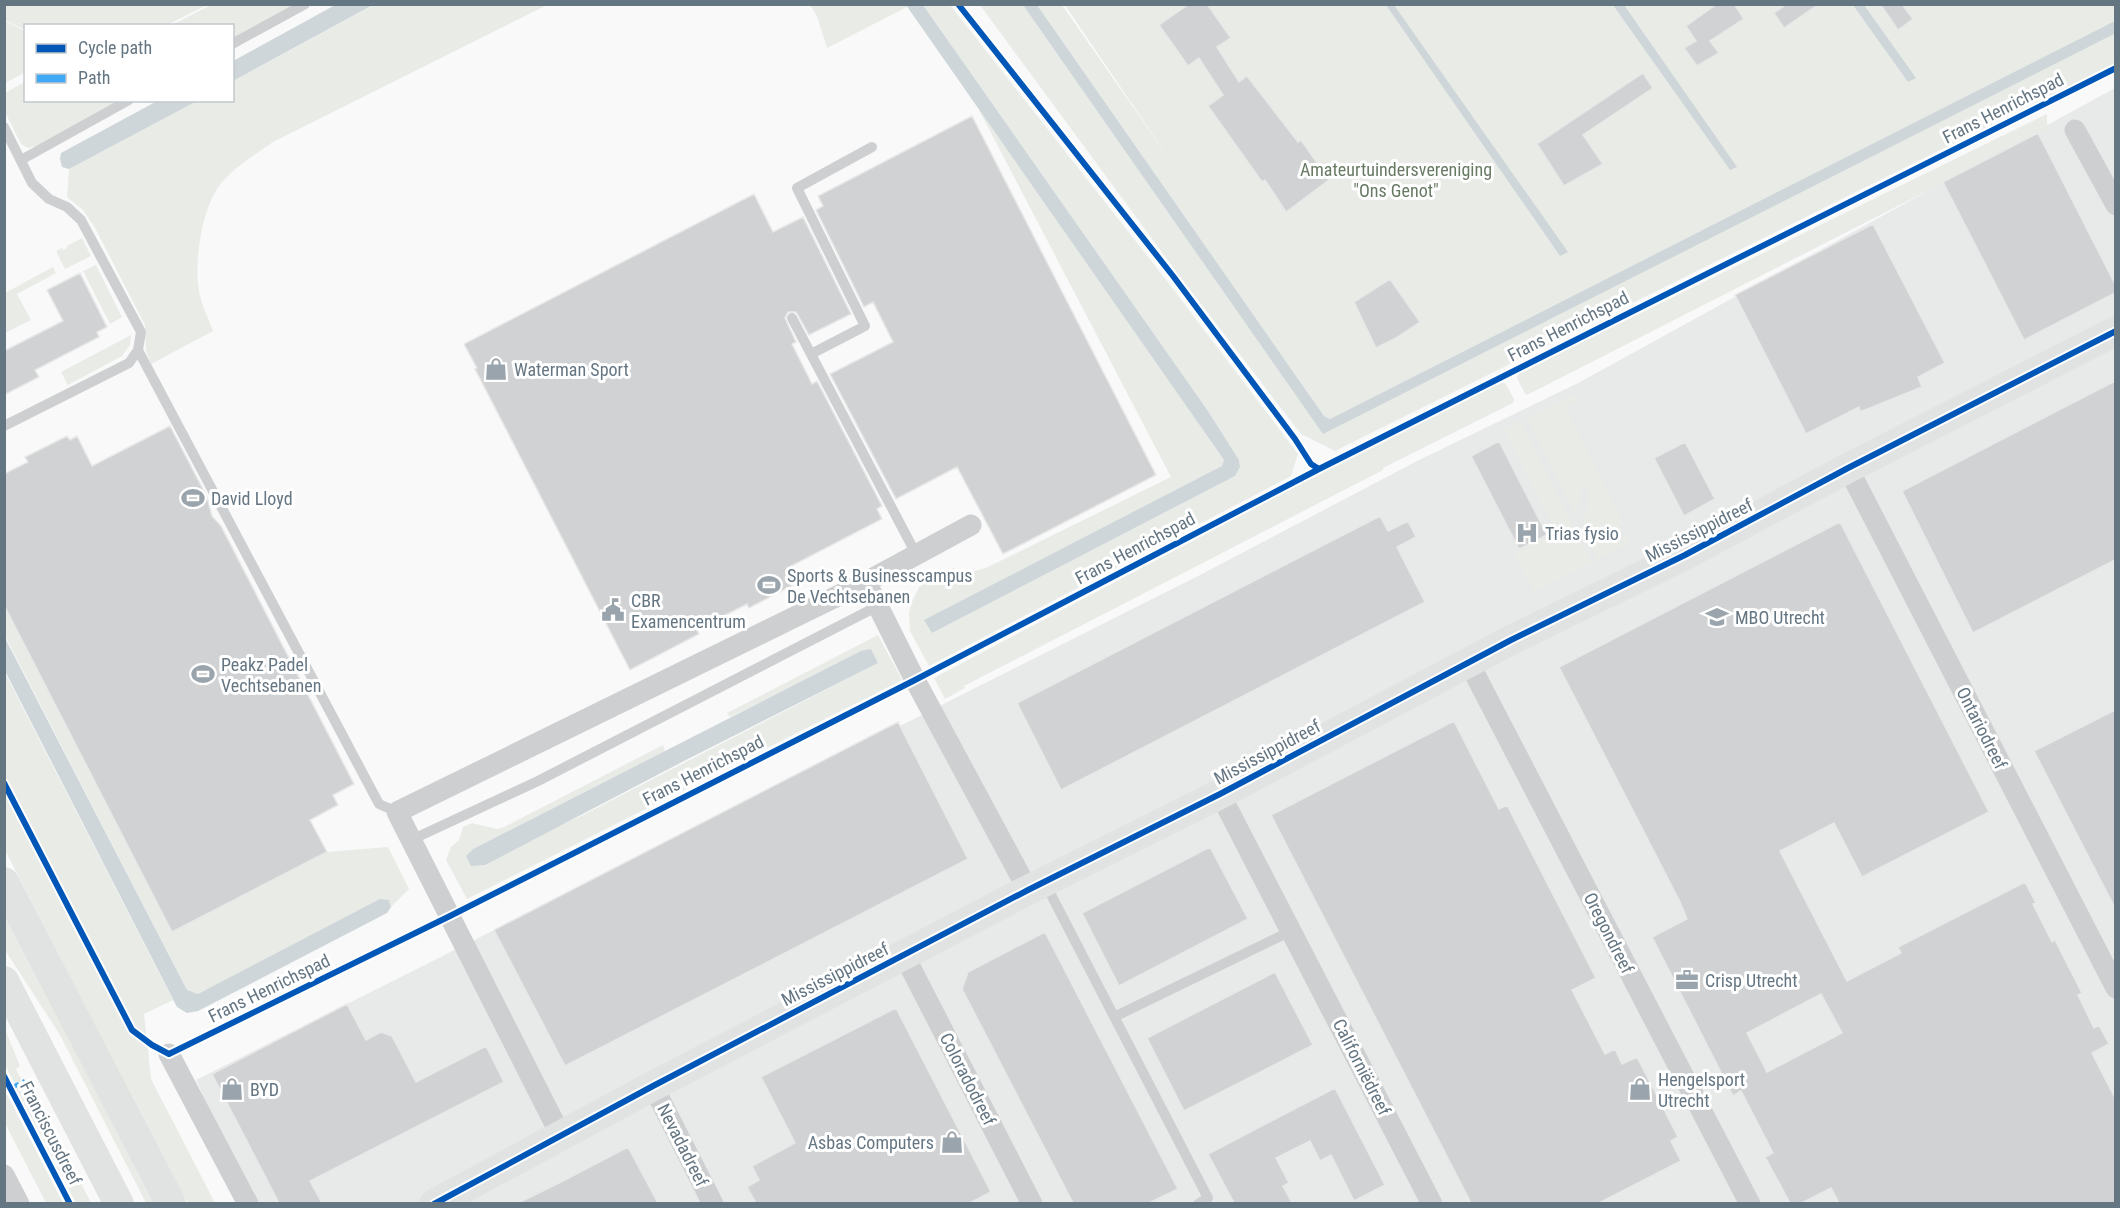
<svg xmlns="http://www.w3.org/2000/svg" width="2120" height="1208" font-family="'Roboto Condensed',sans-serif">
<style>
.built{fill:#e8e9e9}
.green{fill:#e8ebe6}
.water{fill:#ced6d9}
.building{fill:#d0d2d3;stroke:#e8e8e8;stroke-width:1.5;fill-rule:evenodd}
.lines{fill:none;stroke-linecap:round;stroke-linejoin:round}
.lane{stroke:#cecfd0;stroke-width:10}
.street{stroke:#cecfd0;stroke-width:21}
.secondary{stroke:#e1e2e2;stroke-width:30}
.quiet{stroke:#3fa9f5;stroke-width:4.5;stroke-dasharray:9 4.5;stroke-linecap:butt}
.cycleway-casing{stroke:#fff;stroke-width:10}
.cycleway{stroke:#0057b8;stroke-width:6}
.labels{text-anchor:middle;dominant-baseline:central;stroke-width:6;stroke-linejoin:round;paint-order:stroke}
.street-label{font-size:18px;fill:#657683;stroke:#fff}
.park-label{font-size:18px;fill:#687a64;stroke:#fff}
.poi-label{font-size:18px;fill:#657683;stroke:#fff;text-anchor:start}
</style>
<rect width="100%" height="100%" fill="#f9f9f9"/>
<!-- built -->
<path class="built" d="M 2115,88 L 2115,1203 L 251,1203 L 196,1080 L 1200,575 L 1419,460 L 1580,382 Z"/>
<!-- green -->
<path class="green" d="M 5,4 L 207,5 L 167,25 L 26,26 L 25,30 L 5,20 Z
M 906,4 L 907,7 L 827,48 L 817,16 L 810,5 Z
M 2115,4 L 2116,21 L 1330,419 L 1324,416 L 1037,5 L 1062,5 L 1172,163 L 1065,5 Z
M 211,5 L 301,5 L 233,41 L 232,26 L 170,26 Z
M 374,5 L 547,5 L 273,142 C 254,156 230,169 217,189 C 201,213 193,269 200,296 C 203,308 209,320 213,331 L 151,364 L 146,351 L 145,325 L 94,226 L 83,210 L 67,197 L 69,169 L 197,101 L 232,100 L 233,81 Z
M 923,5 L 950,5 L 1167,281 L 1298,454 L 1291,476 L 929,666 L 910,631 L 909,612 L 912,602 L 919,587 L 953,568 L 966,574 L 988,567 L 1171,477 L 978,108 L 1224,460 L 1223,466 L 925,620 L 932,633 L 1235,476 L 1240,467 L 1239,460 L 1208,411 Z
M 980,5 L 1023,5 L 1323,433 L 2115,33 L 2115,63 L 1335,451 L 1301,434 L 1178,274 Z
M 5,21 L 25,31 L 26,72 L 5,83 Z
M 25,82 L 26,100 L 123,101 L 37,146 L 28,148 L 21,144 L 5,112 L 5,93 Z
M 2047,114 L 2047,130 L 1527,395 L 1525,394 L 1517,378 L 1518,373 Z
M 82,238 L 91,256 L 65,269 L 56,251 L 62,248 L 63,250 L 67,248 L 67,246 Z
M 96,265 L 122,317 L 110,324 L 83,271 Z
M 53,267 L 56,273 L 17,294 L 31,320 L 5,333 L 5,293 Z
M 131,335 L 130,345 L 122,356 L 68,385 L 61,372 Z
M 1500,382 L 1505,383 L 1514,399 L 1513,403 L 1383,468 L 1383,470 L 964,686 L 965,688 L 945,699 L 934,678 L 1332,467 Z
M 1573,394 L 1576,395 L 1577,400 L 1564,407 L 1623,525 L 1614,530 L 1619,539 L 1628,535 L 1631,542 L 1597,559 C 1591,546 1581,533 1584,518 C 1586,508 1590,500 1589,489 L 1581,490 L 1576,516 L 1527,417 Z
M 1519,420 L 1592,563 L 1534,592 L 1514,553 L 1556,532 L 1503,429 Z
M 4,605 L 172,931 L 327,852 L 388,847 L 409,889 L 391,907 L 389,900 L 198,994 L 187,990 L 5,636 Z
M 878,635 L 902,680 L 467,899 L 446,860 L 451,847 L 459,840 L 463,827 L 472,823 L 497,829 L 502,828 L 663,745 L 665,751 L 473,849 L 467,856 L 471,866 L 583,815 L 878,663 L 871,649 L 730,717 L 727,713 Z
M 4,671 L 173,1000 L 144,1014 L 151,1079 L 215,1203 L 188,1203 L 164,1164 L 5,850 Z
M 4,913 L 154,1203 L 146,1203 L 60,1035 L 5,950 Z
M 4,1027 L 20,1066 L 16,1069 L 22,1081 L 15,1084 L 5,1065 Z
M 24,1084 L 54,1142 L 59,1140 L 91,1203 L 76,1203 L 16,1088 Z
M 5,1091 L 63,1203 L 46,1203 L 5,1123 Z"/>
<!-- water -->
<path class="water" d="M 337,4 L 373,5 L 233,81 L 233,61 Z
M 906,5 L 923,5 L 1208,411 L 1239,460 L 1240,467 L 1235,476 L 932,633 L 924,620 L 1222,466 L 1224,460 Z
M 1023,5 L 1037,5 L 1324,416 L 1330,419 L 2115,21 L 2116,33 L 1323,434 Z
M 1386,5 L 1394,5 L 1568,252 L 1560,256 Z
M 1613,5 L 1624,5 L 1737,167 L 1730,170 Z
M 1853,5 L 1864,5 L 1916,78 L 1908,82 Z
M 159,100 L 197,101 L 69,169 L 62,167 L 60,159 L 61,153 Z
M 4,636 L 187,990 L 198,994 L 380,899 L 389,900 L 391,907 L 387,913 L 198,1011 L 187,1013 L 177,1007 L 5,671 Z
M 871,649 L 878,663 L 684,761 L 485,865 L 471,866 L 466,856 L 473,849 L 861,651 Z"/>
<!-- building -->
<path class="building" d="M 1189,4 L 1207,4 L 1231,38 L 1217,47 L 1239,82 L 1247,76 L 1298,142 L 1301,140 L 1329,180 L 1286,212 L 1265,180 L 1262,182 L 1208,106 L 1223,95 L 1199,58 L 1188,66 L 1159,25 Z
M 1717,4 L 1734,4 L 1744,19 L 1710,41 L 1719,53 L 1697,66 L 1684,48 L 1696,41 L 1686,26 Z
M 1787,4 L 1819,4 L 1784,28 L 1774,13 Z
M 1880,4 L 1902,4 L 1913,19 L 1898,30 Z
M 1643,73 L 1653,88 L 1583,135 L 1603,164 L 1564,186 L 1537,144 Z
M 972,116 L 1156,475 L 1003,554 L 957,467 L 896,499 L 830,374 L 893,342 L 873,302 L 864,307 L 816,210 L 823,206 L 818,196 Z
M 2038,133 L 2115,284 L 2115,293 L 2024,340 L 1943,182 Z
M 754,194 L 773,232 L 803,217 L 851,314 L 809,335 L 796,312 L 788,312 L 785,318 L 796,342 L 792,344 L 812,384 L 817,381 L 882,506 L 877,509 L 882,519 L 791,566 L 799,582 L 749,608 L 747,604 L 706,625 L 697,630 L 699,634 L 630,670 L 475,369 L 477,368 L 464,344 Z
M 1873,224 L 1945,363 L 1918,377 L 1922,387 L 1860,412 L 1859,407 L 1806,434 L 1735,295 Z
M 80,273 L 107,327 L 97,332 L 99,337 L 35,370 L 39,377 L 4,395 L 4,351 L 63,321 L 47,290 Z
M 1390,279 L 1420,322 L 1396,338 L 1376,348 L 1354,302 Z
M 2115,381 L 2115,560 L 1973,633 L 1902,491 Z
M 170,426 L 207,497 L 212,516 L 221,526 L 354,784 L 333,795 L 338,805 L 310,820 L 327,852 L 172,932 L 4,605 L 4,474 L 28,462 L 25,457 L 67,436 L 70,440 L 77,436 L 92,466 Z
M 1499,441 L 1547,535 L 1519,549 L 1471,456 Z
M 1685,442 L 1715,499 L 1684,516 L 1654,458 Z
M 1380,516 L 1388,531 L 1408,521 L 1416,537 L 1397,547 L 1425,602 L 1061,790 L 1017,703 Z
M 1840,522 L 1989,812 L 1862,877 L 1834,823 L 1780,851 L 1847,981 L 1901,953 L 1898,947 L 2025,882 L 2036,903 L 2033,904 L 2052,942 L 2055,940 L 2082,993 L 2078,995 L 2094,1028 L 2099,1025 L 2109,1044 L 2092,1053 L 2115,1098 L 2115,1203 L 1839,1203 L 1831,1188 L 1802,1203 L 1790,1203 L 1765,1157 L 1773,1153 L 1741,1091 L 1733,1096 L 1652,937 L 1687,919 L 1680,902 L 1559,667 ZM 1821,994 L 1842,1033 L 1767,1072 L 1747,1033 Z
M 2115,710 L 2115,908 L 2034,751 Z
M 1454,721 L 1499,809 L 1507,805 L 1596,978 L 1572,990 L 1605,1054 L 1615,1049 L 1622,1064 L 1637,1057 L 1678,1137 L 1671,1141 L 1681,1161 L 1599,1203 L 1471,1203 L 1271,815 Z
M 898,722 L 968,859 L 565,1066 L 494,930 Z
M 1210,847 L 1248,919 L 1119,986 L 1082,913 Z
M 1045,932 L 1178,1189 L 1149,1203 L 1073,1203 L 962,989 L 968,972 Z
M 1275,972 L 1313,1045 L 1184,1111 L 1147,1038 Z
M 347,1004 L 366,1040 L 381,1032 L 392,1036 L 416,1082 L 486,1046 L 504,1082 L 310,1181 L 322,1203 L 279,1203 L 212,1074 Z
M 896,1008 L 991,1192 L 970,1203 L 756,1203 L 747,1187 L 759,1180 L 752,1166 L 795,1143 L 761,1077 Z
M 1335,1088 L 1385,1185 L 1354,1201 L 1331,1155 L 1320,1161 L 1310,1141 L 1276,1158 L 1289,1183 L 1283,1186 L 1292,1203 L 1234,1203 L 1208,1154 Z
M 628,1147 L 658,1203 L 518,1203 L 559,1183 Z"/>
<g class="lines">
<!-- lane -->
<path class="lane" d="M 232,44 L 305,4
M 4,127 L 32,183 L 49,199 L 67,207 L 81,220 L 141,332 L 138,350 L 129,363 L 4,426
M 21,160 L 129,100
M 792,318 L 916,554
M 138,350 L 379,804 L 397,812
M 811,354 L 865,326 L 797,188 L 872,147
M 411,840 L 538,781 L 878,606
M 1046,885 L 1208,1198 L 1198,1204
M 1114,1017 L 1291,931"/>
<!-- street -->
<path class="street" d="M 2075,130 L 2116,205
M 1848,468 L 2116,988
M 866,582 L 915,680 L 1028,890
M 1469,663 L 1750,1204
M 1220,794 L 1432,1204
M 904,955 L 1032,1204
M 169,1054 L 248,1204
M 653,1086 L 713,1204
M 561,1136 L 397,812 L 866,582 L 971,525
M 4,1175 L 19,1204"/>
<!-- secondary -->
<path class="secondary" d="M 4,882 L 171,1204
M 4,981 L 119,1204
M 434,1204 L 653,1086 L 1028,890 L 1220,794 L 1511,640 L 1685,555 L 1848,468 L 2116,331"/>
<!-- quiet -->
<path class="quiet" d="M 11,1088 L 25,1081"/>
<!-- cycleway casing -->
<g class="cycleway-casing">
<path id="cycleway" d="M 958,4 L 1173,276 L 1295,439 L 1311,464 L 1319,469
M 4,783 L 132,1030 L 152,1045 L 169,1054 L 450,916 L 915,680 L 1319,469 L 2116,68
M 4,1076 L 70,1204
M 434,1204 L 653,1086 L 1028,890 L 1220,794 L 1511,640 L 1685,555 L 1848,468 L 2116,331"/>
</g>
<!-- cycleway -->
<use href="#cycleway" class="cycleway"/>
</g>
<!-- icons -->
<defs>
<g id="shop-bare" transform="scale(1.8)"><path d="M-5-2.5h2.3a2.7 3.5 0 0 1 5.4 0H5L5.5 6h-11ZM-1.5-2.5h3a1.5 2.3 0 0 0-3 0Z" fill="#99a4ac" stroke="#fff" stroke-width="2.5" paint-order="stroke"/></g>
<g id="stadium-bare" transform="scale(1.8)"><path d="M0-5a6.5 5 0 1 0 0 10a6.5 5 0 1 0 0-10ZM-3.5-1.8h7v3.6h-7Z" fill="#99a4ac" stroke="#fff" stroke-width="2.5" paint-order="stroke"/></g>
<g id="hospital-bare" transform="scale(1.8)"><path d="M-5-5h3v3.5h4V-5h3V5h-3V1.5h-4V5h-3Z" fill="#99a4ac" stroke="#fff" stroke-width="2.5" paint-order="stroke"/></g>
<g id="civic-bare" transform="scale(1.8)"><path d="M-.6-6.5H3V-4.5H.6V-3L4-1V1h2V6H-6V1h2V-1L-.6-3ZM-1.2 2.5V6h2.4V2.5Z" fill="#99a4ac" stroke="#fff" stroke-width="2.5" paint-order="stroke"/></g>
<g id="university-bare" transform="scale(1.8)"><path d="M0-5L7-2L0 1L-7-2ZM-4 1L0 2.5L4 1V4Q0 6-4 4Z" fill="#99a4ac" stroke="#fff" stroke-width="2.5" paint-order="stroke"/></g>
<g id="office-bare" transform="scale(1.8)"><path d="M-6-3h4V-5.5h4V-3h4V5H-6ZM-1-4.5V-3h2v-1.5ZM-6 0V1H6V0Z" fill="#99a4ac" stroke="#fff" stroke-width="2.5" paint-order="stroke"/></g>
</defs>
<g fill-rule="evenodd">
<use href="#shop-bare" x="496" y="369"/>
<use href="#stadium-bare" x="193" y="498"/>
<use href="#hospital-bare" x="1527" y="533"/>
<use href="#stadium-bare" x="769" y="585"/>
<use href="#civic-bare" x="613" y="610"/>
<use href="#university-bare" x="1717" y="617"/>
<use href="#stadium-bare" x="203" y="674"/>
<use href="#office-bare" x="1687" y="980"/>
<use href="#shop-bare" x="232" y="1089"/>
<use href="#shop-bare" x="1640" y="1089"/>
<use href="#shop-bare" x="952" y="1142"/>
</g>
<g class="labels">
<!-- street labels -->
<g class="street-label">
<text transform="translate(2003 108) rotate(-27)">Frans Henrichspad</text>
<text transform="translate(1568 326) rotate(-27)">Frans Henrichspad</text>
<text transform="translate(1699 530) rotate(-27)">Mississippidreef</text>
<text transform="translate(1135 548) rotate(-28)">Frans Henrichspad</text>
<text transform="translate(1982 728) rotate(63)">Ontariodreef</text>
<text transform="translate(1267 752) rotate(-28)">Mississippidreef</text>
<text transform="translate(703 770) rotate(-27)">Frans Henrichspad</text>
<text transform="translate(1609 933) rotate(63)">Oregondreef</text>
<text transform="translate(835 974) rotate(-27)">Mississippidreef</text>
<text transform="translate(269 988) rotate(-26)">Frans Henrichspad</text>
<text transform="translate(1362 1067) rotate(63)">Californiëdreef</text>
<text transform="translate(968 1079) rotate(63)">Coloradodreef</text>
<text transform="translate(51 1133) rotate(63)">Franciscusdreef</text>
<text transform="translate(683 1145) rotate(63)">Nevadadreef</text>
</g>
<!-- park labels -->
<g class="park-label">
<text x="1396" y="169">Amateurtuindersvereniging<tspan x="1396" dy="21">"Ons Genot"</tspan></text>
</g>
<!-- poi labels -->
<g class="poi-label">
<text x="514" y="369">Waterman Sport</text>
<text x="211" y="498">David Lloyd</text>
<text x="1545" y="533">Trias fysio</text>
<text x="787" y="575">Sports &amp; Businesscampus<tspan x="787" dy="21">De Vechtsebanen</tspan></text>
<text x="631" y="600">CBR<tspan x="631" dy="21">Examencentrum</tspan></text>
<text x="1735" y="617">MBO Utrecht</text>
<text x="221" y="664">Peakz Padel<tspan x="221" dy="21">Vechtsebanen</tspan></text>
<text x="1705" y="980">Crisp Utrecht</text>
<text x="1658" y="1079">Hengelsport<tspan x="1658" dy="21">Utrecht</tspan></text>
<text x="250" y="1089">BYD</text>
<text x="934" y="1142" text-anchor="end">Asbas Computers</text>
</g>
</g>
<!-- border -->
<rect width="2120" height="1208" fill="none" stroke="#657683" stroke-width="12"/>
<!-- legend -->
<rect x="24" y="24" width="210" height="78" fill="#ffffff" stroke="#c1c8cd" stroke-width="1.5"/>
<rect x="36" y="44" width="30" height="9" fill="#0057b8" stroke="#c1c8cd" stroke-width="1.5"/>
<text x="78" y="54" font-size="18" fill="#657683">Cycle path</text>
<rect x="36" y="74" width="30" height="9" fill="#3fa9f5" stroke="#c1c8cd" stroke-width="1.5"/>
<text x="78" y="84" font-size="18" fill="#657683">Path</text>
</svg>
